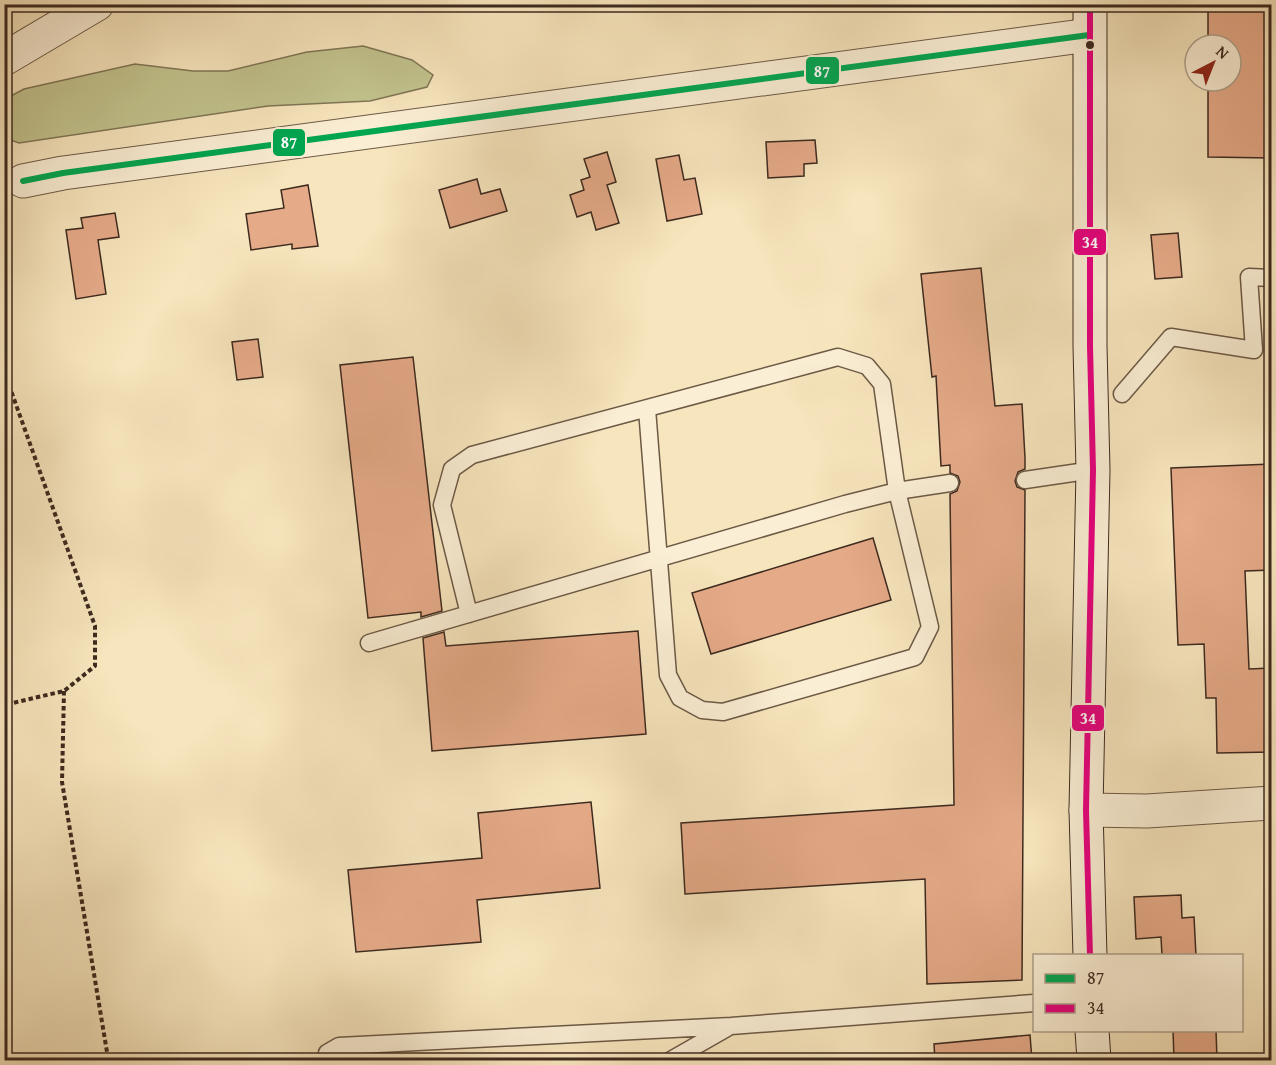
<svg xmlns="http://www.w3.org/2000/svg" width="1276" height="1065" font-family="'Gentium Book Plus',serif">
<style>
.green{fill:#c2c38e;stroke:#807656;stroke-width:1.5}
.building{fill:#e5aa88;stroke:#3d2a1f;stroke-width:1.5}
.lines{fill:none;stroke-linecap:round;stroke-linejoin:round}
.lane-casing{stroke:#6c5946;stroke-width:19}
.street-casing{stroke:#6c5946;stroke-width:35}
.secondary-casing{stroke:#3d2a1f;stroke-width:35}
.path{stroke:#3d2a1f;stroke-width:4;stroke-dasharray:4.5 3;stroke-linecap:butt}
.lane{stroke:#faeed4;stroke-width:16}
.street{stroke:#faeed4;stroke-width:33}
.secondary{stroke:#faeed4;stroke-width:33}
.bus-1-casing{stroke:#faeed4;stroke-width:10}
.bus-2-casing{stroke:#faeed4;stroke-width:10}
.bus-1{stroke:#00a651;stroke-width:6}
.bus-2{stroke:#e5007d;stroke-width:6}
.bus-dot{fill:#3d2a1f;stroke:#faeed4;stroke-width:2}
.line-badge{stroke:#faeed4;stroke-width:2}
.badge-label{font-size:16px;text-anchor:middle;font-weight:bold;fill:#fff}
</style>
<rect width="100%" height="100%" fill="#f7e5bd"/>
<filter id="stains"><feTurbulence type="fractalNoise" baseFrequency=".00333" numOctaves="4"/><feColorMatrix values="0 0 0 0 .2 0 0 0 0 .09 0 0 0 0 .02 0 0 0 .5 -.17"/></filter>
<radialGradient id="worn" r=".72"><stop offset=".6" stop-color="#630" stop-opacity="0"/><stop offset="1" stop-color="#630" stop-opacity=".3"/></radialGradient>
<!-- green -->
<path class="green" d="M 363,46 L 412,60 L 433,75 L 427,87 L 370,101 L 268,106 L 19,143 L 5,138 L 5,99 L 24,89 L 135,64 L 193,71 L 228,71 L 307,52 Z"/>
<!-- building -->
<path class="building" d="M 1208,4 L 1272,4 L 1272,158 L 1208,157 L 1208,81 L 1231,81 L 1231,45 L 1208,45 Z
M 815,140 L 817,163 L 804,164 L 804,176 L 768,178 L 766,142 Z
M 607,152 L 616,182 L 607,185 L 619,223 L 596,230 L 591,212 L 577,217 L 570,195 L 584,190 L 581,180 L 590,177 L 584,159 Z
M 679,155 L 684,180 L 695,178 L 702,214 L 667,221 L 656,159 Z
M 477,179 L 481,194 L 500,189 L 507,211 L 450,228 L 439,190 Z
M 308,185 L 318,246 L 292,249 L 292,244 L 251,250 L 246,214 L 284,208 L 281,190 Z
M 115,213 L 119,237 L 98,240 L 106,294 L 76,299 L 66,230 L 83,228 L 81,218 Z
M 1178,233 L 1182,277 L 1155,279 L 1151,235 Z
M 981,268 L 995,406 L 1022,404 L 1025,458 L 1025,469 L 1018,472 L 1015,481 L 1017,487 L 1025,490 L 1022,980 L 927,984 L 925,879 L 685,894 L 681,823 L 954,805 L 950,494 L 957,491 L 960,482 L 958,476 L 950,473 L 950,465 L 941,466 L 936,376 L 932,377 L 921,274 Z
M 258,339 L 263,377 L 237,380 L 232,342 Z
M 413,357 L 442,611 L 421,617 L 421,612 L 368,618 L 340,365 Z
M 1272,464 L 1272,570 L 1245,571 L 1249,669 L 1272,668 L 1272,752 L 1217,753 L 1216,698 L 1206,698 L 1204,644 L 1178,645 L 1171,468 Z
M 873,538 L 891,600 L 711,654 L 692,593 Z
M 638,631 L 646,734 L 432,751 L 423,638 L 444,632 L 446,646 Z
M 591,802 L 600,888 L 477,900 L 481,942 L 356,952 L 348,870 L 482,858 L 478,813 Z
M 1181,895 L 1182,918 L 1194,917 L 1196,956 L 1162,956 L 1161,937 L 1136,939 L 1134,897 Z
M 1173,1030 L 1216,1030 L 1217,1060 L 1174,1060 Z
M 1030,1035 L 1032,1060 L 935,1060 L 934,1044 Z"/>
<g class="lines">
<!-- lane casing -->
<g class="lane-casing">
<path id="lane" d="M 1122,394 L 1171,337 L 1254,350 L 1249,277 L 1272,278
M 1025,480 L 1093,470
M 469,614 L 442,505 L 452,469 L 472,455 L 838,357 L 867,366 L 882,384 L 897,491 L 930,627 L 915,657 L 723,712 L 702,710 L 680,698 L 668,675 L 647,409
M 369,643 L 845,504 L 897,491 L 950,483
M 326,1060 L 327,1053 L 339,1046 L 731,1026 L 1034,1003
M 671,1060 L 727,1028"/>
</g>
<!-- street casing -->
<g class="street-casing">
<path id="street" d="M 4,59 L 97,4
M 23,181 L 63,173 L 1089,35
M 1086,810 L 1147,811 L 1272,803"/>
</g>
<!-- secondary casing -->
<g class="secondary-casing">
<path id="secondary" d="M 1090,956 L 1086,810 L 1093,470 L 1090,346 L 1090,4
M 1092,1030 L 1094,1060"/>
</g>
<!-- path -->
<path class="path" d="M 4,371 L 95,626 L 95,666 L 64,691 L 4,705
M 64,691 L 62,782 L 107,1052 L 110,1060"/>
<!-- lane -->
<use href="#lane" class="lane"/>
<!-- street -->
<use href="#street" class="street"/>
<!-- secondary -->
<use href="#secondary" class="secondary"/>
<!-- bus-1 casing -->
<g class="bus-1-casing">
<path id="bus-1" d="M 23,181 L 63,173 L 1089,35"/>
</g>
<!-- bus-2 casing -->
<g class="bus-2-casing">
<path id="bus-2" d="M 1090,956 L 1086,810 L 1093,470 L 1090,346 L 1090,4"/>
</g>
<!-- bus-1 -->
<use href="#bus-1" class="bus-1"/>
<!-- bus-2 -->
<use href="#bus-2" class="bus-2"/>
</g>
<!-- markers -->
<circle class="bus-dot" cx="1090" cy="45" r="5"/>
<g class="line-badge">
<rect x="805" y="56" width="35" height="29" rx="6" fill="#00a651"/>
<rect x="272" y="128" width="34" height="29" rx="6" fill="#00a651"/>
<rect x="1073" y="228" width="34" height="28" rx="6" fill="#e5007d"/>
<rect x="1071" y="704" width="34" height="28" rx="6" fill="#e5007d"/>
</g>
<g class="badge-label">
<text x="822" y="77">87</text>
<text x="289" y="148">87</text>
<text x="1090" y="248">34</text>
<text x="1088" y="724">34</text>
</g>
<!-- margin -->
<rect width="1276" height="1065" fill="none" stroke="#f7e5bd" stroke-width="24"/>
<rect x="6" y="6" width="1264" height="1053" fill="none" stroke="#3d2a1f" stroke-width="3"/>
<rect x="12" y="12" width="1252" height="1041" fill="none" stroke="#3d2a1f" stroke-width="1.5"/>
<!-- legend -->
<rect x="1033" y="954" width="210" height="78" fill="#faeed4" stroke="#aea08c" stroke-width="1.5"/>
<rect x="1045" y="974" width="30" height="9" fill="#00a651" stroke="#aea08c" stroke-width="1.5"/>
<text x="1087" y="984" font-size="18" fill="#3d2a1f">87</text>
<rect x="1045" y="1004" width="30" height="9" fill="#e5007d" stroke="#aea08c" stroke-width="1.5"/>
<text x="1087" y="1014" font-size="18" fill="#3d2a1f">34</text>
<!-- north arrow -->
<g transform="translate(1213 63) rotate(42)"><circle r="28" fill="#faeed4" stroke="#aea08c" stroke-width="1.5"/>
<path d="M0-4.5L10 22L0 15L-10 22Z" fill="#8f2418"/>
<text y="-9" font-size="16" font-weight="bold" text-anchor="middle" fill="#3d2a1f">N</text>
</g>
<rect width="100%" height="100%" filter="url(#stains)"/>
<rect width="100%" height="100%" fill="url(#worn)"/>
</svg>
